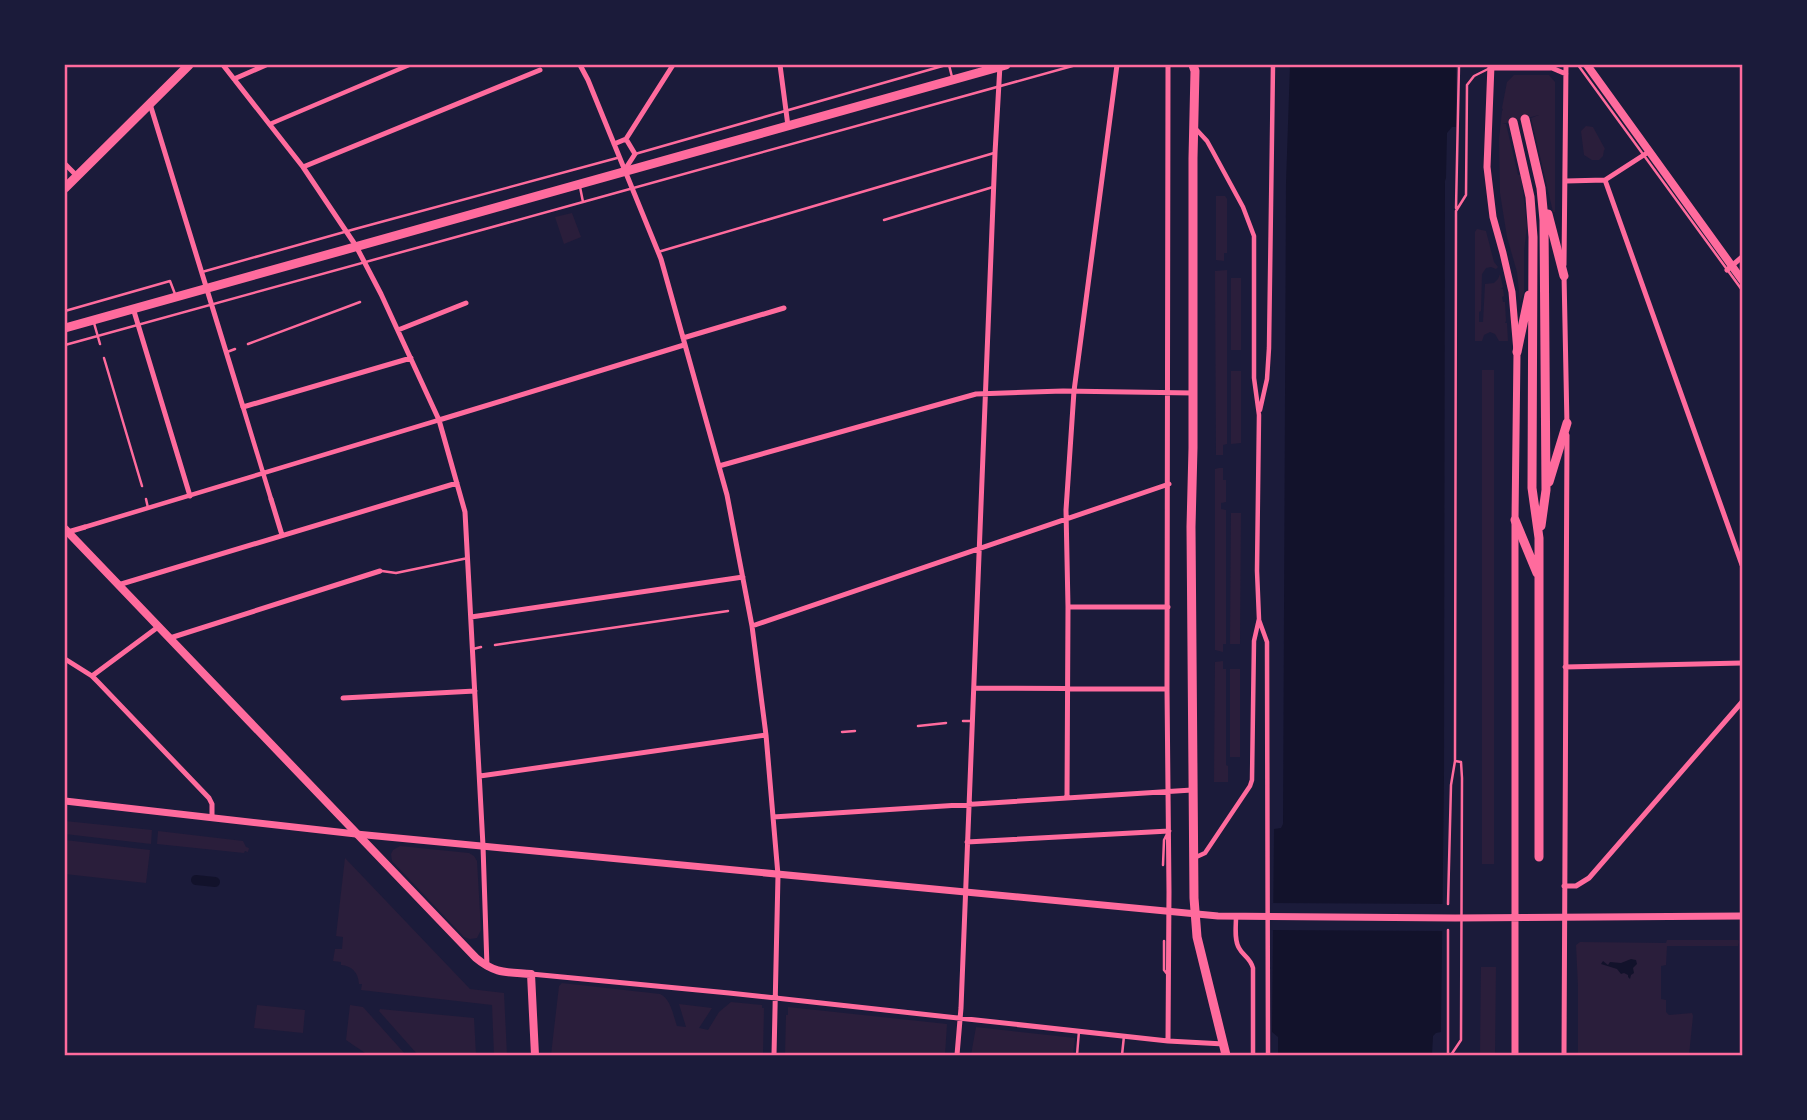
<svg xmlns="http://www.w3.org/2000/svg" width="1807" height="1120" font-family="'PT Sans Narrow',sans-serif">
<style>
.green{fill:#2a1e3b}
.water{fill:#12122b}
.pier{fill:#1b1b3a}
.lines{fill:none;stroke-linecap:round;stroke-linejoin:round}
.canal{stroke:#12122b;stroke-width:10}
.service{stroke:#ff6b9d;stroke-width:2.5}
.pedestrian{stroke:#ff6b9d;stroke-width:4.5}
.minor{stroke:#ff6b9d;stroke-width:5}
.tertiary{stroke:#ff6b9d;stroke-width:7}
.secondary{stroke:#ff6b9d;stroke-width:8}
.primary{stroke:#ff6b9d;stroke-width:9}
.neatline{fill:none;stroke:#ff6b9d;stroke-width:2.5}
</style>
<rect width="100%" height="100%" fill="#1b1b3a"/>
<!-- green -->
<path class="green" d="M 1514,75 L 1549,75 L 1555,82 L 1555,212 L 1553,212 L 1531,118 L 1539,115 L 1502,124 L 1506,124 L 1518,175 L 1521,175 L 1527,226 L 1524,251 L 1524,292 L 1520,302 L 1517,272 L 1507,237 L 1500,193 L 1499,139 L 1502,111 L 1503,110 L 1502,108 L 1507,82 Z
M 1586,126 L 1593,127 L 1605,149 L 1604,150 L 1603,156 L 1599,160 L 1592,160 L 1584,155 L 1581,131 Z
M 1216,196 L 1225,196 L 1227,199 L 1227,253 L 1224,253 L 1224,261 L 1216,260 Z
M 572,213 L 581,237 L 564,244 L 555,217 Z
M 1477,229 L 1486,231 L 1494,262 L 1498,267 L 1496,269 L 1491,267 L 1486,268 L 1482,274 L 1481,311 L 1479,312 L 1479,322 L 1483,322 L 1485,284 L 1494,283 L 1498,279 L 1500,274 L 1503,287 L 1501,289 L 1503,289 L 1504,296 L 1502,297 L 1503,302 L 1505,302 L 1506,321 L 1505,323 L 1507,323 L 1508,341 L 1499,341 L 1495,334 L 1490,332 L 1484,335 L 1482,341 L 1475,341 L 1475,232 Z
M 1227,270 L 1227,444 L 1223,445 L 1223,455 L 1216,455 L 1215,271 Z
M 1231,278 L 1241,278 L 1241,350 L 1231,350 Z
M 1482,370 L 1494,370 L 1494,864 L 1482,864 Z
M 1231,371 L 1241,371 L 1241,443 L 1231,444 Z
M 1219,468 L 1223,468 L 1223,480 L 1226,480 L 1226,502 L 1221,503 L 1221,509 L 1226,510 L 1226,644 L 1223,644 L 1223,652 L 1215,650 L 1215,469 Z
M 1231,513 L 1241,513 L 1240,644 L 1230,644 Z
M 1223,661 L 1223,669 L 1226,669 L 1226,765 L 1228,766 L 1228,782 L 1214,782 L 1215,662 Z
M 1230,669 L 1240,669 L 1240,757 L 1230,757 Z
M 65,821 L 152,830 L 151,844 L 65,834 Z
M 158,831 L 243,841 L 246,847 L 249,848 L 248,852 L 245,851 L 244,853 L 157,844 Z
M 65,840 L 150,850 L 146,883 L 65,874 Z
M 400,846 L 469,853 L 474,856 L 477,861 L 481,930 L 477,938 L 470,939 L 464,937 L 392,861 L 391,854 L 393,850 Z
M 345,858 L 470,989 L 504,993 L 507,1055 L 494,1055 L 492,1005 L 361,990 L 362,984 L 359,984 C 358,972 352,966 341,965 L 341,962 L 333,961 L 335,949 L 342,949 L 343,937 L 336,936 Z
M 1667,940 L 1738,940 L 1739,941 L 1738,946 L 1667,946 L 1666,965 L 1661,966 L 1661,999 L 1666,1000 L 1666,1012 L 1669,1015 L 1692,1013 L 1693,1016 L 1689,1055 L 1578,1055 L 1578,986 L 1576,945 L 1580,942 L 1666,943 Z
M 1481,967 L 1496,967 L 1495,1055 L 1480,1055 Z
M 562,983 L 660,994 C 671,999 673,1015 677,1026 L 686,1027 L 679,1004 L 712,1008 L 699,1028 L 708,1030 L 719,1012 L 731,1002 L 762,1005 L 762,1008 L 764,1008 L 763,1055 L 551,1055 L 559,986 Z
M 257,1005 L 305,1010 L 303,1033 L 254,1028 Z
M 350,1005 L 363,1007 L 406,1055 L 368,1055 L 346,1040 Z
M 788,1007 L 947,1024 L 945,1055 L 785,1055 L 786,1015 L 788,1015 Z
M 380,1009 L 474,1018 L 476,1055 L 418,1055 L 379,1011 Z
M 976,1027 L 1075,1038 L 1073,1055 L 971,1055 Z"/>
<!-- water -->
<path class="water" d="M 1290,65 L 1456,65 L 1456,127 L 1452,127 L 1447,133 L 1446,178 L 1445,181 L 1444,778 L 1441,1032 L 1436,1033 L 1433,1036 L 1432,1055 L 1278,1055 L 1278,1037 L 1272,1032 L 1274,829 L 1281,828 L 1283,824 L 1286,183 Z
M 1631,959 L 1636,960 L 1637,964 L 1633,968 L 1634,973 L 1631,975 L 1630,979 L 1628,977 L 1628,975 L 1624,973 L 1621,974 L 1617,969 L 1601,964 L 1603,961 L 1608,965 L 1610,962 L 1621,963 Z"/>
<!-- pier -->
<path class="pier" d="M 1270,903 L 1445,904 L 1445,931 L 1269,930 Z"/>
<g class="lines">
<!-- canal -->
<path class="canal" d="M 196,880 L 215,882"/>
<!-- service -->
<path class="service" d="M 552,65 L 553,65
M 949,65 L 952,77
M 1578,65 L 1742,290
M 635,154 L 946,65
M 583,202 L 1076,65
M 1456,208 L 1459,65
M 884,220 L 993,187
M 658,252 L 994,153
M 202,272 L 355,229 L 617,158
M 65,311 L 170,281 L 175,294
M 94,323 L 100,344
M 248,344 L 360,302
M 65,345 L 583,202 L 580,187
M 227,352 L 235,349
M 104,358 L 142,486
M 146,499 L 148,508
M 382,571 L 396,573 L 468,558
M 495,645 L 728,611
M 473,649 L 481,647
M 963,721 L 973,721
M 918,726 L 946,723
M 842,732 L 855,731
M 1163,865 L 1164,840 L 1167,834
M 1448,904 L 1451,785 L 1455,761 L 1456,211 L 1466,195 L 1467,85 L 1474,76 L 1488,69
M 1448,930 L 1448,1055
M 1164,941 L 1164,970 L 1168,975
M 1077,1055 L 1079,1031
M 1122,1055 L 1124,1036
M 1451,1055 L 1461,1040 L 1462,778 L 1461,762 L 1455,761"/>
<!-- pedestrian -->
<path class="pedestrian" d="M 270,124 L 409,65
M 243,407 L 271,499
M 1260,410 L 1267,379 L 1269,348 L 1273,65
M 85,527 L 439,420
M 1259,620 L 1267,642 L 1268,1055
M 1194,858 L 1205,853 L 1250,786 L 1252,780 L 1254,641 L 1259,619 L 1257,571 L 1259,415 L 1254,378 L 1254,236 L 1243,207 L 1212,150 L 1207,141 L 1195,128
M 1236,917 C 1236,926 1234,940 1239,948 C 1243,956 1250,957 1253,968 L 1253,1055"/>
<!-- minor -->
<path class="minor" d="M 223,65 L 303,167 L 356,246 L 381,294 L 439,420 L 465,512 L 483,846 L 487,967
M 580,65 L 588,80 L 661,259 L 727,495 L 752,626 L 766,735 L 778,875 L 774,1055
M 780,65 L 788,126
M 1491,68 L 1552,68 L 1566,74
M 234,79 L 266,65
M 150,104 L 243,407 L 411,358
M 614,144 L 626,139 L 673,65
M 65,164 L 77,176
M 303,167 L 540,70
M 624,171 L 635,154 L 626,139
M 1605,180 L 1742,565
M 1566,181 L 1605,180 L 1650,151
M 1564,265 L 1566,65
M 1727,270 L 1742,257
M 1564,274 L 1567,426
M 133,308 L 190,496
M 398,330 L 466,303
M 683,338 L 784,308
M 439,420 L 684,345
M 719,466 L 976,394 L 1063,391 L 1193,393
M 271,499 L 282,535
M 68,532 L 85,527
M 118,585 L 457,483
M 1068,607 L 1168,607
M 471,617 L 743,577
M 752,626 L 1169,484
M 170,638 L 380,571
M 65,659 L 92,676 L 98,682 L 209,798 L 212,804 L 212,818
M 1565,667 L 1742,663
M 92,676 L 158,627
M 975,688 L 1167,689
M 343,698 L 475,691
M 480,776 L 766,735
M 1067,797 L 1068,607 L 1066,510 L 1074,391 L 1117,65
M 773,817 L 1192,790
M 967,842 L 1169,831
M 1564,886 L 1576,886 L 1589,878 L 1742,702
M 531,974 L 729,993 L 1168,1041 L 1224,1044
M 1168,1041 L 1169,892 L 1167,689 L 1168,65
M 957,1055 L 961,1008 L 995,153 L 1000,65
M 1564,1055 L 1567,435"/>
<!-- tertiary -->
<path class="tertiary" d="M 1491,65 L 1487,167 L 1493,217 L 1503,253 L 1512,292 L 1517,352 L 1515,520 L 1515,1055
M 65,801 L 356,834 L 1218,916 L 1455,918 L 1742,916"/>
<!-- secondary -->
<path class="secondary" d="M 1587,65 L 1742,280
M 65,529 L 476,958 C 495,974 507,972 531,974 L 535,1055"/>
<!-- primary -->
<path class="primary" d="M 1193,65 L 1195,71 L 1193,158 L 1193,448 L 1191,527 L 1194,898 L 1197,937 L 1226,1055
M 1525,119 L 1541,188 L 1544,220 L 1546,490 L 1541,526
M 1513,122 L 1530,197 L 1533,237 L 1532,488 L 1539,538 L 1539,857
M 65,188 L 189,65
M 1548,214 L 1564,276
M 65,328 L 1006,65
M 1517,352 L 1529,295
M 1549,482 L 1567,423
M 1515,520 L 1537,573"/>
</g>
<!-- border -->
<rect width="1807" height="1120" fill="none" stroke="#1b1b3a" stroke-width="133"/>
<rect x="66" y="66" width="1675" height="988" class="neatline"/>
</svg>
